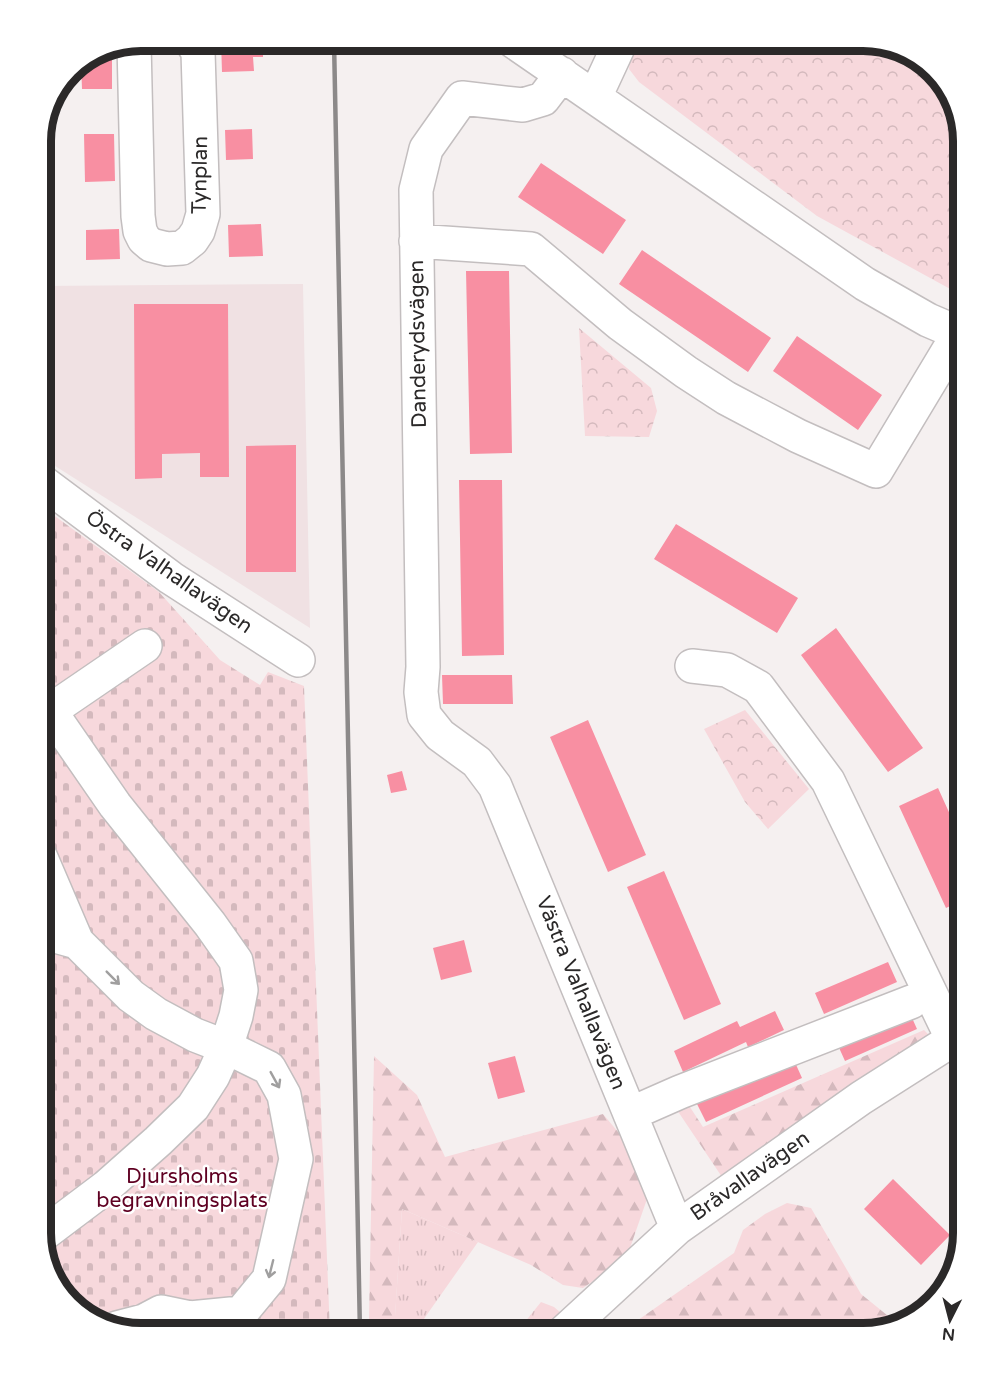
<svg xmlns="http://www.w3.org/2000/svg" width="1004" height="1374" font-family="'Varela Round',sans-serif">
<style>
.built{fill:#f0e1e3}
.grass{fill:url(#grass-tufts)}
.forest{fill:url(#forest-firs)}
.cemetery{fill:url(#cemetery-stones)}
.park{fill:url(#park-crowns)}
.building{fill:#f88fa2}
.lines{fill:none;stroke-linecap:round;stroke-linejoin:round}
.minor-casing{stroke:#c3bebf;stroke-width:36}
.minor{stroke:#fff;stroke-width:33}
.rail{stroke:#8c8989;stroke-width:4.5}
.oneway{stroke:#a09f9f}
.labels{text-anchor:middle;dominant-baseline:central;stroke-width:5;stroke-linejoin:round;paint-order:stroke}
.street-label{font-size:21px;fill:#2b2929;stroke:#fff}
.park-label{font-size:21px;fill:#5f0022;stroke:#fff}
.rim{fill:none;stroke:#2b2929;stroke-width:8}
</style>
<defs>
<pattern id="grass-tufts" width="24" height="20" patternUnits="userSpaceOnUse" patternTransform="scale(1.5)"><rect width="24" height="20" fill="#f7d8dc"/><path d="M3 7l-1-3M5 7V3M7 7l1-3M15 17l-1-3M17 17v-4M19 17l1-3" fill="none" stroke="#d4b9bd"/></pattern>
<pattern id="forest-firs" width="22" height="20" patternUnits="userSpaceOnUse" patternTransform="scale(1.5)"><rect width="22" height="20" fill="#f7d8dc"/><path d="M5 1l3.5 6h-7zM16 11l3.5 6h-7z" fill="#d4b9bd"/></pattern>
<pattern id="cemetery-stones" width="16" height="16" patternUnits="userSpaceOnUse" patternTransform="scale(1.5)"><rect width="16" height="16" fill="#f7d8dc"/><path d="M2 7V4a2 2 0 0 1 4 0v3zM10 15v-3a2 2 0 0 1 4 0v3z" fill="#d4b9bd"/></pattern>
<pattern id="park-crowns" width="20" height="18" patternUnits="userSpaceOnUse" patternTransform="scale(1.5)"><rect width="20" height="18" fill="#f7d8dc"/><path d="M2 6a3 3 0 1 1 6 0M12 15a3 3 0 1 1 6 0" fill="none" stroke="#d4b9bd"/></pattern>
</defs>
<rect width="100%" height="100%" fill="#f5f0f0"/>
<!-- built -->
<path class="built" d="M 303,284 L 310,628 L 41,457 L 41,286 Z"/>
<!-- grass -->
<path class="grass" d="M 402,1209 L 478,1242 L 414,1333 L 370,1333 L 369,1318 L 395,1316 Z
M 541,1302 L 554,1307 L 561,1313 L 540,1333 L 516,1333 Z"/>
<!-- forest -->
<path class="forest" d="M 924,1030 L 930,1036 L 722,1177 L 673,1104 L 686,1101 L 703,1127 Z
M 374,1056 L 417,1095 L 445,1157 L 603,1114 L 624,1139 L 647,1199 L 630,1248 L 621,1262 L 583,1288 L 563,1285 L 531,1265 L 402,1209 L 395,1317 L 369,1318 Z
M 787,1203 L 811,1208 L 861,1294 L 898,1324 L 863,1333 L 622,1333 L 628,1327 L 734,1253 L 743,1230 L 765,1214 Z"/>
<!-- cemetery -->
<path class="cemetery" d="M 41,506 L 159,592 L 220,660 L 260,685 L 268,672 L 304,686 L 330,1333 L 135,1333 L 91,1320 L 54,1283 L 41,1233 Z"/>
<!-- park -->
<path class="park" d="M 632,41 L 869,41 L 913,54 L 950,91 L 963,141 L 963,296 L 817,216 L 639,82 L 629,69 Z
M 579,328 L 651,388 L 657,411 L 649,437 L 585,436 Z
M 745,710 L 809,789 L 768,829 L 745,802 L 704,729 Z"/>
<!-- building -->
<path class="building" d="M 221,41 L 263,41 L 263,57 L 253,57 L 254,71 L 222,72 Z
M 112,52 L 112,89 L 82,89 L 81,63 Z
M 252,129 L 253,159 L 226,160 L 225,130 Z
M 84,134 L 114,134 L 115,181 L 85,182 Z
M 541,163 L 626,220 L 603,254 L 518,197 Z
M 261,224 L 263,256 L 229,257 L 228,225 Z
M 119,229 L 120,259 L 86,260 L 86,230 Z
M 642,250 L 771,338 L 748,372 L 619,284 Z
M 466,271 L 509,271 L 512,453 L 470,454 Z
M 134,304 L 228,304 L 229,477 L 200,477 L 200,453 L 162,454 L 162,478 L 135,479 Z
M 797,336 L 882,395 L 858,430 L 773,371 Z
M 296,445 L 296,572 L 246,572 L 246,446 Z
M 459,480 L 502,480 L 504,655 L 462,656 Z
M 676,524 L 798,598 L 777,633 L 654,559 Z
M 836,628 L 923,748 L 888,772 L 801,655 Z
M 442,675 L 512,675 L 513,704 L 443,704 Z
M 588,720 L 646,855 L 608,872 L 550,737 Z
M 402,771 L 407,790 L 391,793 L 387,775 Z
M 938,788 L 963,843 L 963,900 L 946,908 L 899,806 Z
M 664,871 L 721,1004 L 684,1020 L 627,887 Z
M 464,940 L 472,972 L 441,980 L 433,948 Z
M 888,962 L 897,982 L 824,1014 L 815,993 Z
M 908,1009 L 917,1029 L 845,1061 L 836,1041 Z
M 775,1011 L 784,1030 L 748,1047 L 746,1042 L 683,1072 L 674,1051 L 737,1021 L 740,1027 Z
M 515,1056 L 525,1092 L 498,1099 L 488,1063 Z
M 793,1058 L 802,1078 L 706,1122 L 696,1102 Z
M 893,1179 L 950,1235 L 921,1265 L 864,1209 Z"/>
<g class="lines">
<!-- minor casing -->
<g class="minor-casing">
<path id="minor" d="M 513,41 L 865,284 L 928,320 L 963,335
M 134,43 L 138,216 L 140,231 L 144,239 L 151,245 L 167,249 L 182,248 L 192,240 L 198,231 L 203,214 L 198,52 L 191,41
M 562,74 L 543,99 L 523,105 L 462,98 L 426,149 L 416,190 L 423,667 L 421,692 L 424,715 L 440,735 L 477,762 L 495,786 L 677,1228
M 595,97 L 621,41
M 416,241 L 531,249 L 620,324 L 686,372 L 726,398 L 798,436 L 876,471 L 959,333
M 41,481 L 171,578 L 298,660
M 692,666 L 727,670 L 758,687 L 828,781 L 953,1040 L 963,1048
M 41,717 L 145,646
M 41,858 L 77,942 L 131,996 L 156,1014 L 195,1035 L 226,1047 L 269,1068 L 284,1095 L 296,1159 L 269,1279 L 241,1313 L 190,1318 L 161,1312 L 144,1321 L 117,1328
M 41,932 L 77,942
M 630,1114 L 680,1092 L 911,1002
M 41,1236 L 106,1187 L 158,1141 L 193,1107 L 213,1076 L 226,1047 L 236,1016 L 241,990 L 236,961 L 210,924 L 115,805 L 50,711
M 563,1333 L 677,1228 L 861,1098 L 963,1033"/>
</g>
<!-- minor -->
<use href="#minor" class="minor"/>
<!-- rail -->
<path class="rail" d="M 334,41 L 360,1333"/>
</g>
<!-- one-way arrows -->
<defs><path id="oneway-shaft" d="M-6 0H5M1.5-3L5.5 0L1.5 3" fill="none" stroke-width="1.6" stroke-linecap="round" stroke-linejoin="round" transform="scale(1.5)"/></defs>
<g class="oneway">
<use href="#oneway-shaft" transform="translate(113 978) rotate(45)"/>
<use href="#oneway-shaft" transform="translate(275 1080) rotate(61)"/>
<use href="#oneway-shaft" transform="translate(271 1269) rotate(104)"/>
</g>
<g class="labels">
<!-- street labels -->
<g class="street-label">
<text transform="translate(200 175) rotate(-89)">Tynplan</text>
<text transform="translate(418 344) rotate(-91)">Danderydsvägen</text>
<text transform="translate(169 572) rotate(35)">Östra Valhallavägen</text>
<text transform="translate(581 993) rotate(68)">Västra Valhallavägen</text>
<text transform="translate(750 1176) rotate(-35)">Bråvallavägen</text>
</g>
<!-- park labels -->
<g class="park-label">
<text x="182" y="1176">Djursholms<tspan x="182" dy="24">begravningsplats</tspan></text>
</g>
</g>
<!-- crop -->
<path d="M0 0H1004V1374H0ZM141 51H863A90 90 0 0 1 953 141V1233A90 90 0 0 1 863 1323H141A90 90 0 0 1 51 1233V141A90 90 0 0 1 141 51Z" fill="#fff" fill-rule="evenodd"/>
<path class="rim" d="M141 51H863A90 90 0 0 1 953 141V1233A90 90 0 0 1 863 1323H141A90 90 0 0 1 51 1233V141A90 90 0 0 1 141 51Z"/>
<!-- north arrow -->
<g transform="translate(950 1320) rotate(186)" stroke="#ffffff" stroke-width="4.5" paint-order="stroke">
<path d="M0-4.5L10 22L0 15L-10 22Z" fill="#2b2929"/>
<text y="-9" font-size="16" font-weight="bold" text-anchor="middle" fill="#2b2929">N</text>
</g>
</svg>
